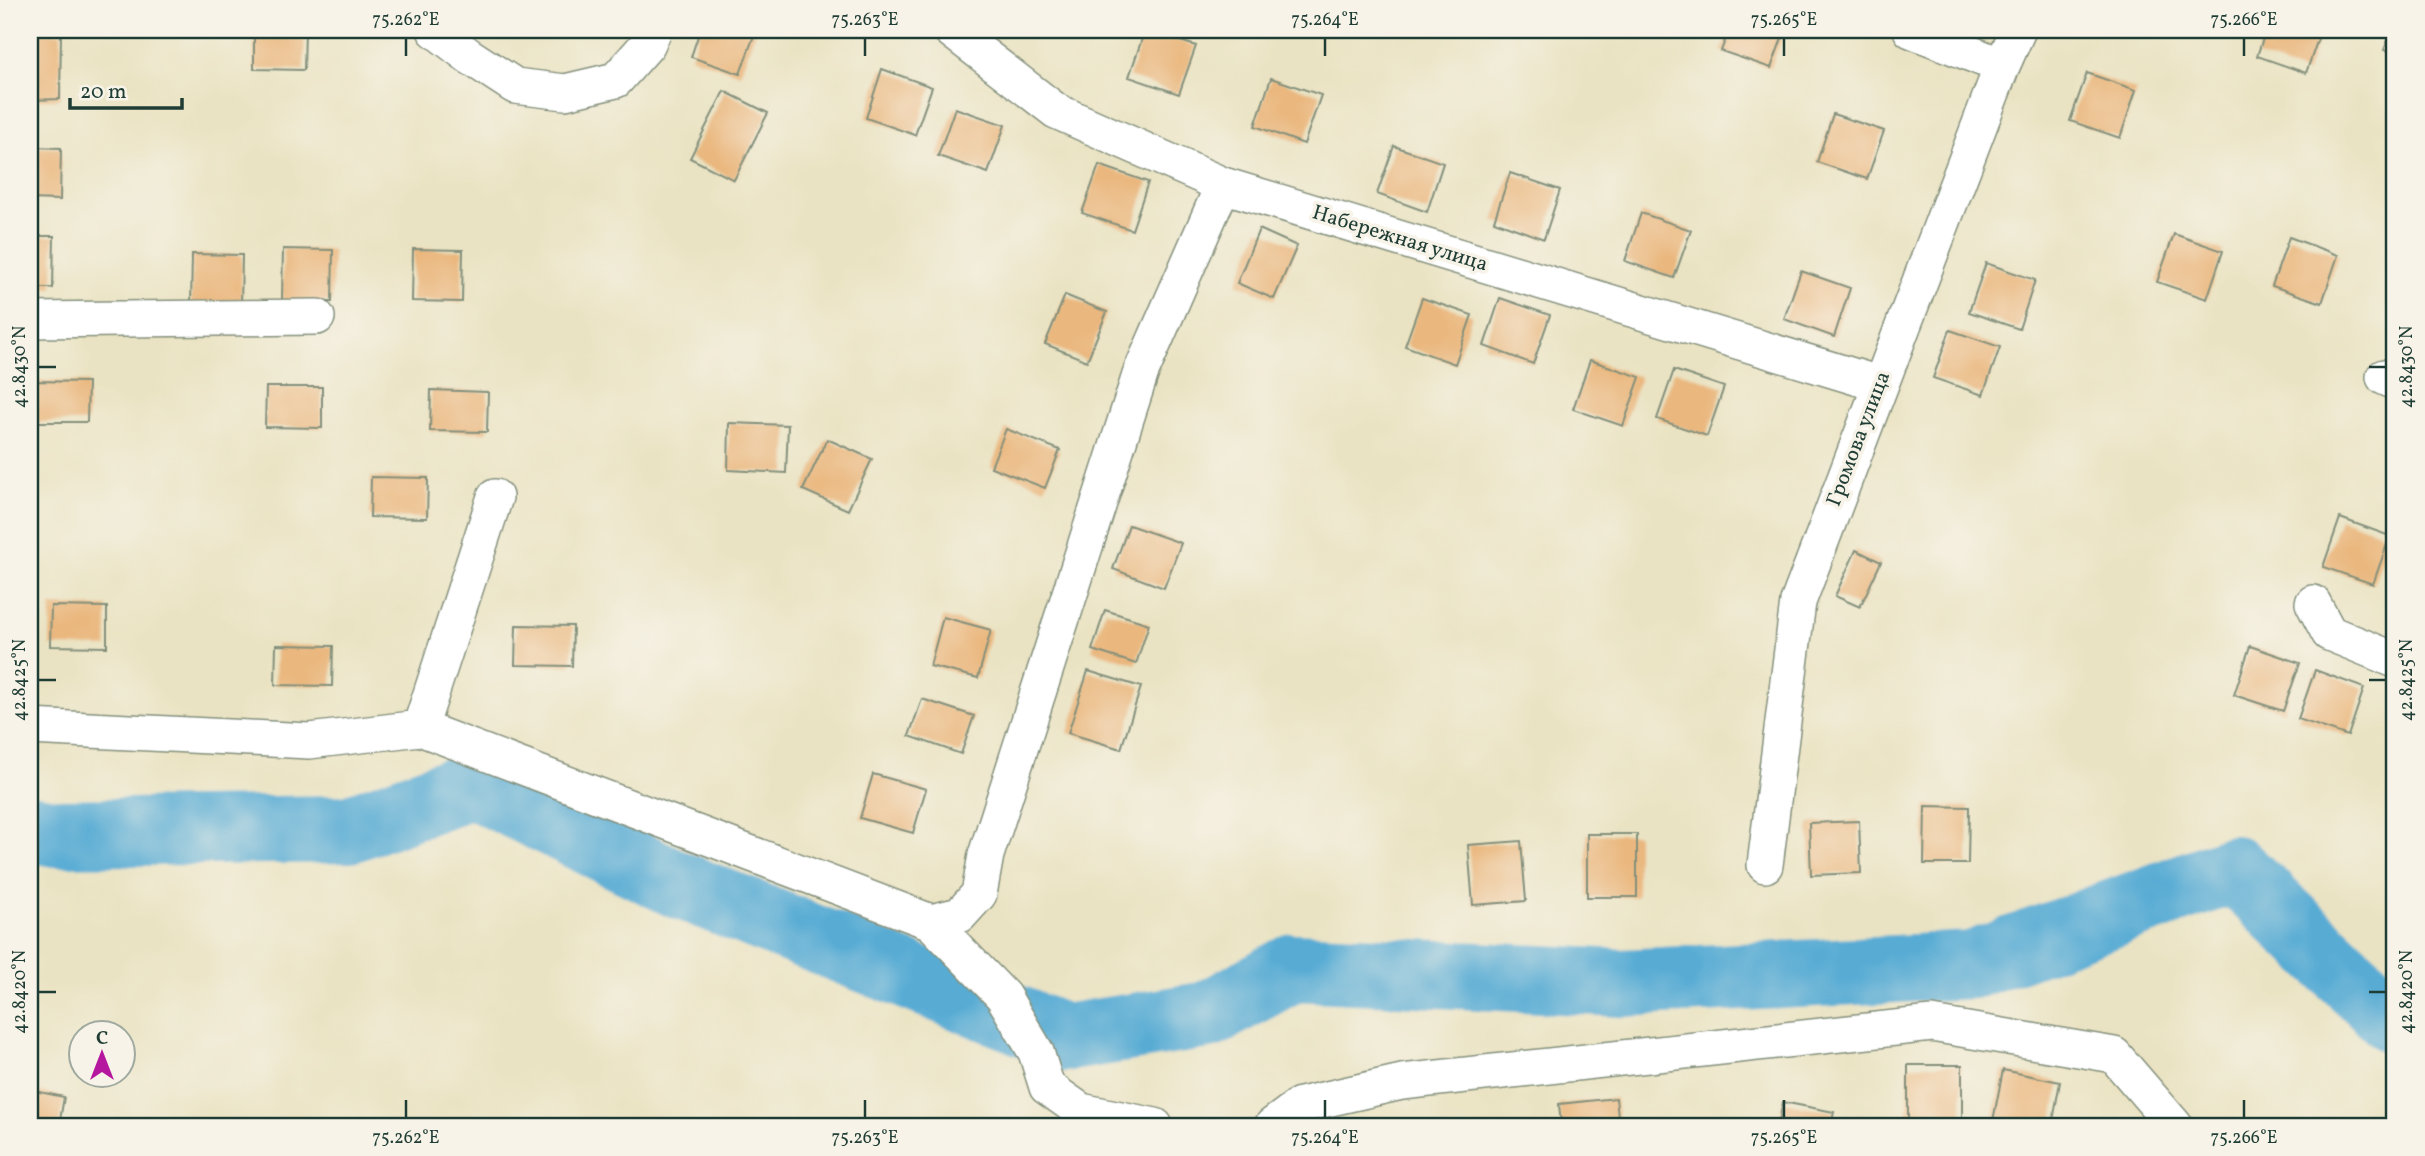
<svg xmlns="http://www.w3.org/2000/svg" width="2425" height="1156" font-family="Vollkorn,serif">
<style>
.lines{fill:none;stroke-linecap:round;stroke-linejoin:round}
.river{stroke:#58acd4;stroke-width:68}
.building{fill:#eab77e}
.street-casing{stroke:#84907c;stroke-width:38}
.street{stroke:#fff;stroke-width:35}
.ticks{fill:none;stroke:#1f3d34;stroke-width:2.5}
.labels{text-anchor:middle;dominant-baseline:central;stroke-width:7;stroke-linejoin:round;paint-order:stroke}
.street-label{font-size:21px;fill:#1f3d34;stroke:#f7f3e8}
.neatline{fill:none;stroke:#1f3d34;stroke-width:2.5}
.ticks-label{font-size:18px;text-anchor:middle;fill:#1f3d34}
</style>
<rect width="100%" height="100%" fill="#f7f3e8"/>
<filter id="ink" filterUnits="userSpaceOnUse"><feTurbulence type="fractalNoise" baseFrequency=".0143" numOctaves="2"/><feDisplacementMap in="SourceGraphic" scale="14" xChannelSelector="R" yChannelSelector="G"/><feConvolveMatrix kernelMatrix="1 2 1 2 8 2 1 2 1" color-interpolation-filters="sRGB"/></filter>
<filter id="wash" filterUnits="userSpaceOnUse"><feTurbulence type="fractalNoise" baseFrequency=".00686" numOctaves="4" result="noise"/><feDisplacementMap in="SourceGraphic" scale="28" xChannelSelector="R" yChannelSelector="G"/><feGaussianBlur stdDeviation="1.57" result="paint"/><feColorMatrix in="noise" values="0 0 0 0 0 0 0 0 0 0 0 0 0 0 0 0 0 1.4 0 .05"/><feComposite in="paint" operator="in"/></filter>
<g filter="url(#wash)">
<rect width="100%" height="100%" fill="#eae3c3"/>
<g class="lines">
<!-- river -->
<path class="river" d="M 30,828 L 57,833 L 349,829 L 472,784 L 677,884 L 1064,1038 L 1208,1015 L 1294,967 L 1623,983 L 1972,965 L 2234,869 L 2395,1021"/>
</g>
<g id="blocks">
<!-- building -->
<path class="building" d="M 254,30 L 305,30 L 304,70 L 254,69 Z
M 700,30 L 756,30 L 740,74 L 691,57 Z
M 1145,30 L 1196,46 L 1179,94 L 1129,77 Z
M 1675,30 L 1694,30 L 1691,36 Z
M 1729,30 L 1785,30 L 1771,68 L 1721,51 Z
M 2266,30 L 2321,30 L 2306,73 L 2257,56 Z
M 2392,30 L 2395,30 L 2395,54 L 2384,50 Z
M 30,33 L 61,33 L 60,99 L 30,100 Z
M 882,69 L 932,87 L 915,135 L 866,118 Z
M 2087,73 L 2136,90 L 2120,138 L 2070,121 Z
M 1271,78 L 1321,95 L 1304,144 L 1255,126 Z
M 724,91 L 768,113 L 734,180 L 690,158 Z
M 955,108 L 1005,125 L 988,173 L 938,156 Z
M 1833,114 L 1884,131 L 1867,179 L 1817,162 Z
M 1394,146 L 1443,163 L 1427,212 L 1377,194 Z
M 30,147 L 61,148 L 60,200 L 30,199 Z
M 1099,165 L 1148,182 L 1132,230 L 1082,213 Z
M 1510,173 L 1560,190 L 1544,239 L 1494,221 Z
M 1641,213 L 1691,230 L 1674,278 L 1625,261 Z
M 1259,229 L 1297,246 L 1274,299 L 1237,283 Z
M 2174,234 L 2223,251 L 2207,299 L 2157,282 Z
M 30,236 L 54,236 L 53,288 L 30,288 Z
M 2289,237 L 2338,255 L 2322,303 L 2272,286 Z
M 283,249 L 333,250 L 332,302 L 282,301 Z
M 413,249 L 463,250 L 462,302 L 412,301 Z
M 192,254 L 242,255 L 241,307 L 191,306 Z
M 1986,263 L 2035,280 L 2019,329 L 1969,312 Z
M 1801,271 L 1850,288 L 1834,337 L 1784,319 Z
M 1065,295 L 1107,312 L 1087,361 L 1045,344 Z
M 1422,298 L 1472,315 L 1455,364 L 1405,346 Z
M 1500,298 L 1550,315 L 1533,364 L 1484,346 Z
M 1950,330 L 2000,347 L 1983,395 L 1933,378 Z
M 1590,360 L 1640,377 L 1623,426 L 1573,409 Z
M 1674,370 L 1724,387 L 1707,436 L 1657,419 Z
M 31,381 L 88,382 L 87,422 L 30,422 Z
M 266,387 L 322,387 L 322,428 L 265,427 Z
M 431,390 L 488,392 L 487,432 L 430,431 Z
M 729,423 L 788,425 L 786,473 L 728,470 Z
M 1006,429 L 1060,450 L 1045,488 L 991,467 Z
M 827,439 L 872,459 L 848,510 L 803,490 Z
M 371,477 L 428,478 L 427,518 L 370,517 Z
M 2340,518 L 2390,536 L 2373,584 L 2323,567 Z
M 1129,525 L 1181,543 L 1164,588 L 1113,569 Z
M 1856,550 L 1881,562 L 1860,607 L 1835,596 Z
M 51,606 L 107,607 L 107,647 L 50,646 Z
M 1105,610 L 1149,624 L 1136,664 L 1092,650 Z
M 943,617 L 991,630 L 978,678 L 930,666 Z
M 516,625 L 573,626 L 572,666 L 515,665 Z
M 276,645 L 333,646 L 332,686 L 275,685 Z
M 2250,646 L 2300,663 L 2283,711 L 2234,695 Z
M 2315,670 L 2364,688 L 2348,736 L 2298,719 Z
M 1088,671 L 1141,687 L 1121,749 L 1068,733 Z
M 922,699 L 974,716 L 961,754 L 909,736 Z
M 873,774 L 926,789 L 913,833 L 860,818 Z
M 1925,806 L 1969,807 L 1968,864 L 1924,864 Z
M 1859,821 L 1861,873 L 1811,875 L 1809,823 Z
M 1587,834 L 1637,834 L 1637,897 L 1587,897 Z
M 1521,841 L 1526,901 L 1473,905 L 1468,845 Z
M 1908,1065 L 1962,1065 L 1962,1126 L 1908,1126 Z
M 2003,1070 L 2060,1082 L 2052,1126 L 1992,1126 Z
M 30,1090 L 64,1097 L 59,1126 L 30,1126 Z
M 1616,1098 L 1619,1126 L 1561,1126 L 1559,1104 Z
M 1783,1102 L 1834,1112 L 1831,1126 L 1778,1126 Z
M 217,1122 L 236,1125 L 236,1126 L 217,1126 Z"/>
</g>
</g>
<g filter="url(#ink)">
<use href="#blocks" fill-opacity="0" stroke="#84907c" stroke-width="2"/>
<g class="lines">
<!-- street casing -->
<g class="street-casing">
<path id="street" d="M 435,30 L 469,56 L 515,86 L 565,92 L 616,80 L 647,45 L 654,30
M 951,30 L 1056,111 L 1223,185 L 1879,384
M 1911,30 L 2002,66
M 30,320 L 317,317
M 2384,377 L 2395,382
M 2313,603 L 2329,633 L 2395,660
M 30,727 L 309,741 L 420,728 L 931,922 L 960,915 L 979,894 L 986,855 L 1141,372 L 1223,185
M 420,728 L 495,497
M 1765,865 L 1798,602 L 2002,66 L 2018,30
M 931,922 L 1003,996 L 1036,1052 L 1047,1087 L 1081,1111 L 1155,1126
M 1272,1126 L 1300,1105 L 1402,1082 L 1932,1024 L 2114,1055 L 2175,1126"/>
</g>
<!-- street -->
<use href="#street" class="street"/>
</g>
</g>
<!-- ticks -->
<path class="ticks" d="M 406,38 L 406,56M 865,38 L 865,56M 1325,38 L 1325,56M 1784,38 L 1784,56M 2244,38 L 2244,56M 38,367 L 56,367M 2369,367 L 2386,367M 38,680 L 56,680M 2369,680 L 2386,680M 38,992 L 56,992M 2369,992 L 2386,992M 406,1100 L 406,1118M 865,1100 L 865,1118M 1325,1100 L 1325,1118M 1784,1100 L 1784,1118M 2244,1100 L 2244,1118"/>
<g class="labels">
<!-- street labels -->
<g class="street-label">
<text transform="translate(1400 239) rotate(17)">Набережная улица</text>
<text transform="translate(1859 439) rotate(-69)">Громова улица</text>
</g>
</g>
<!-- margin -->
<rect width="2425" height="1156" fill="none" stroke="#f7f3e8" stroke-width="77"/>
<!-- north arrow -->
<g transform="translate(102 1054)"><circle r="33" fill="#f7f3e8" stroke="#a1aaa0" stroke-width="2"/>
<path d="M0-5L12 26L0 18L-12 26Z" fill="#b5179e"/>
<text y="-10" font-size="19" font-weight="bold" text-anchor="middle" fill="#1f3d34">С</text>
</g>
<!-- scale -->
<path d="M70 98v10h112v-10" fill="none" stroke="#1f3d34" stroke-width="3.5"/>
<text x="80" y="98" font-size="21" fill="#1f3d34" stroke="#f7f3e8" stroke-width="5" paint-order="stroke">20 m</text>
<rect x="38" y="38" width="2348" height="1080" class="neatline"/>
<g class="ticks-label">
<text x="406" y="25">75.262°E</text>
<text x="865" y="25">75.263°E</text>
<text x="1325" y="25">75.264°E</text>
<text x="1784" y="25">75.265°E</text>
<text x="2244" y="25">75.266°E</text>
<text transform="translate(19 367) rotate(-90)" y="6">42.8430°N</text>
<text transform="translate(2406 367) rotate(-90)" y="6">42.8430°N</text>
<text transform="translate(19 680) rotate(-90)" y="6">42.8425°N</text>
<text transform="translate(2406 680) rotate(-90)" y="6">42.8425°N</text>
<text transform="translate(19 992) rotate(-90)" y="6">42.8420°N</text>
<text transform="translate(2406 992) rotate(-90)" y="6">42.8420°N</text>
<text x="406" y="1143">75.262°E</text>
<text x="865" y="1143">75.263°E</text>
<text x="1325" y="1143">75.264°E</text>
<text x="1784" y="1143">75.265°E</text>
<text x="2244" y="1143">75.266°E</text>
</g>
</svg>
